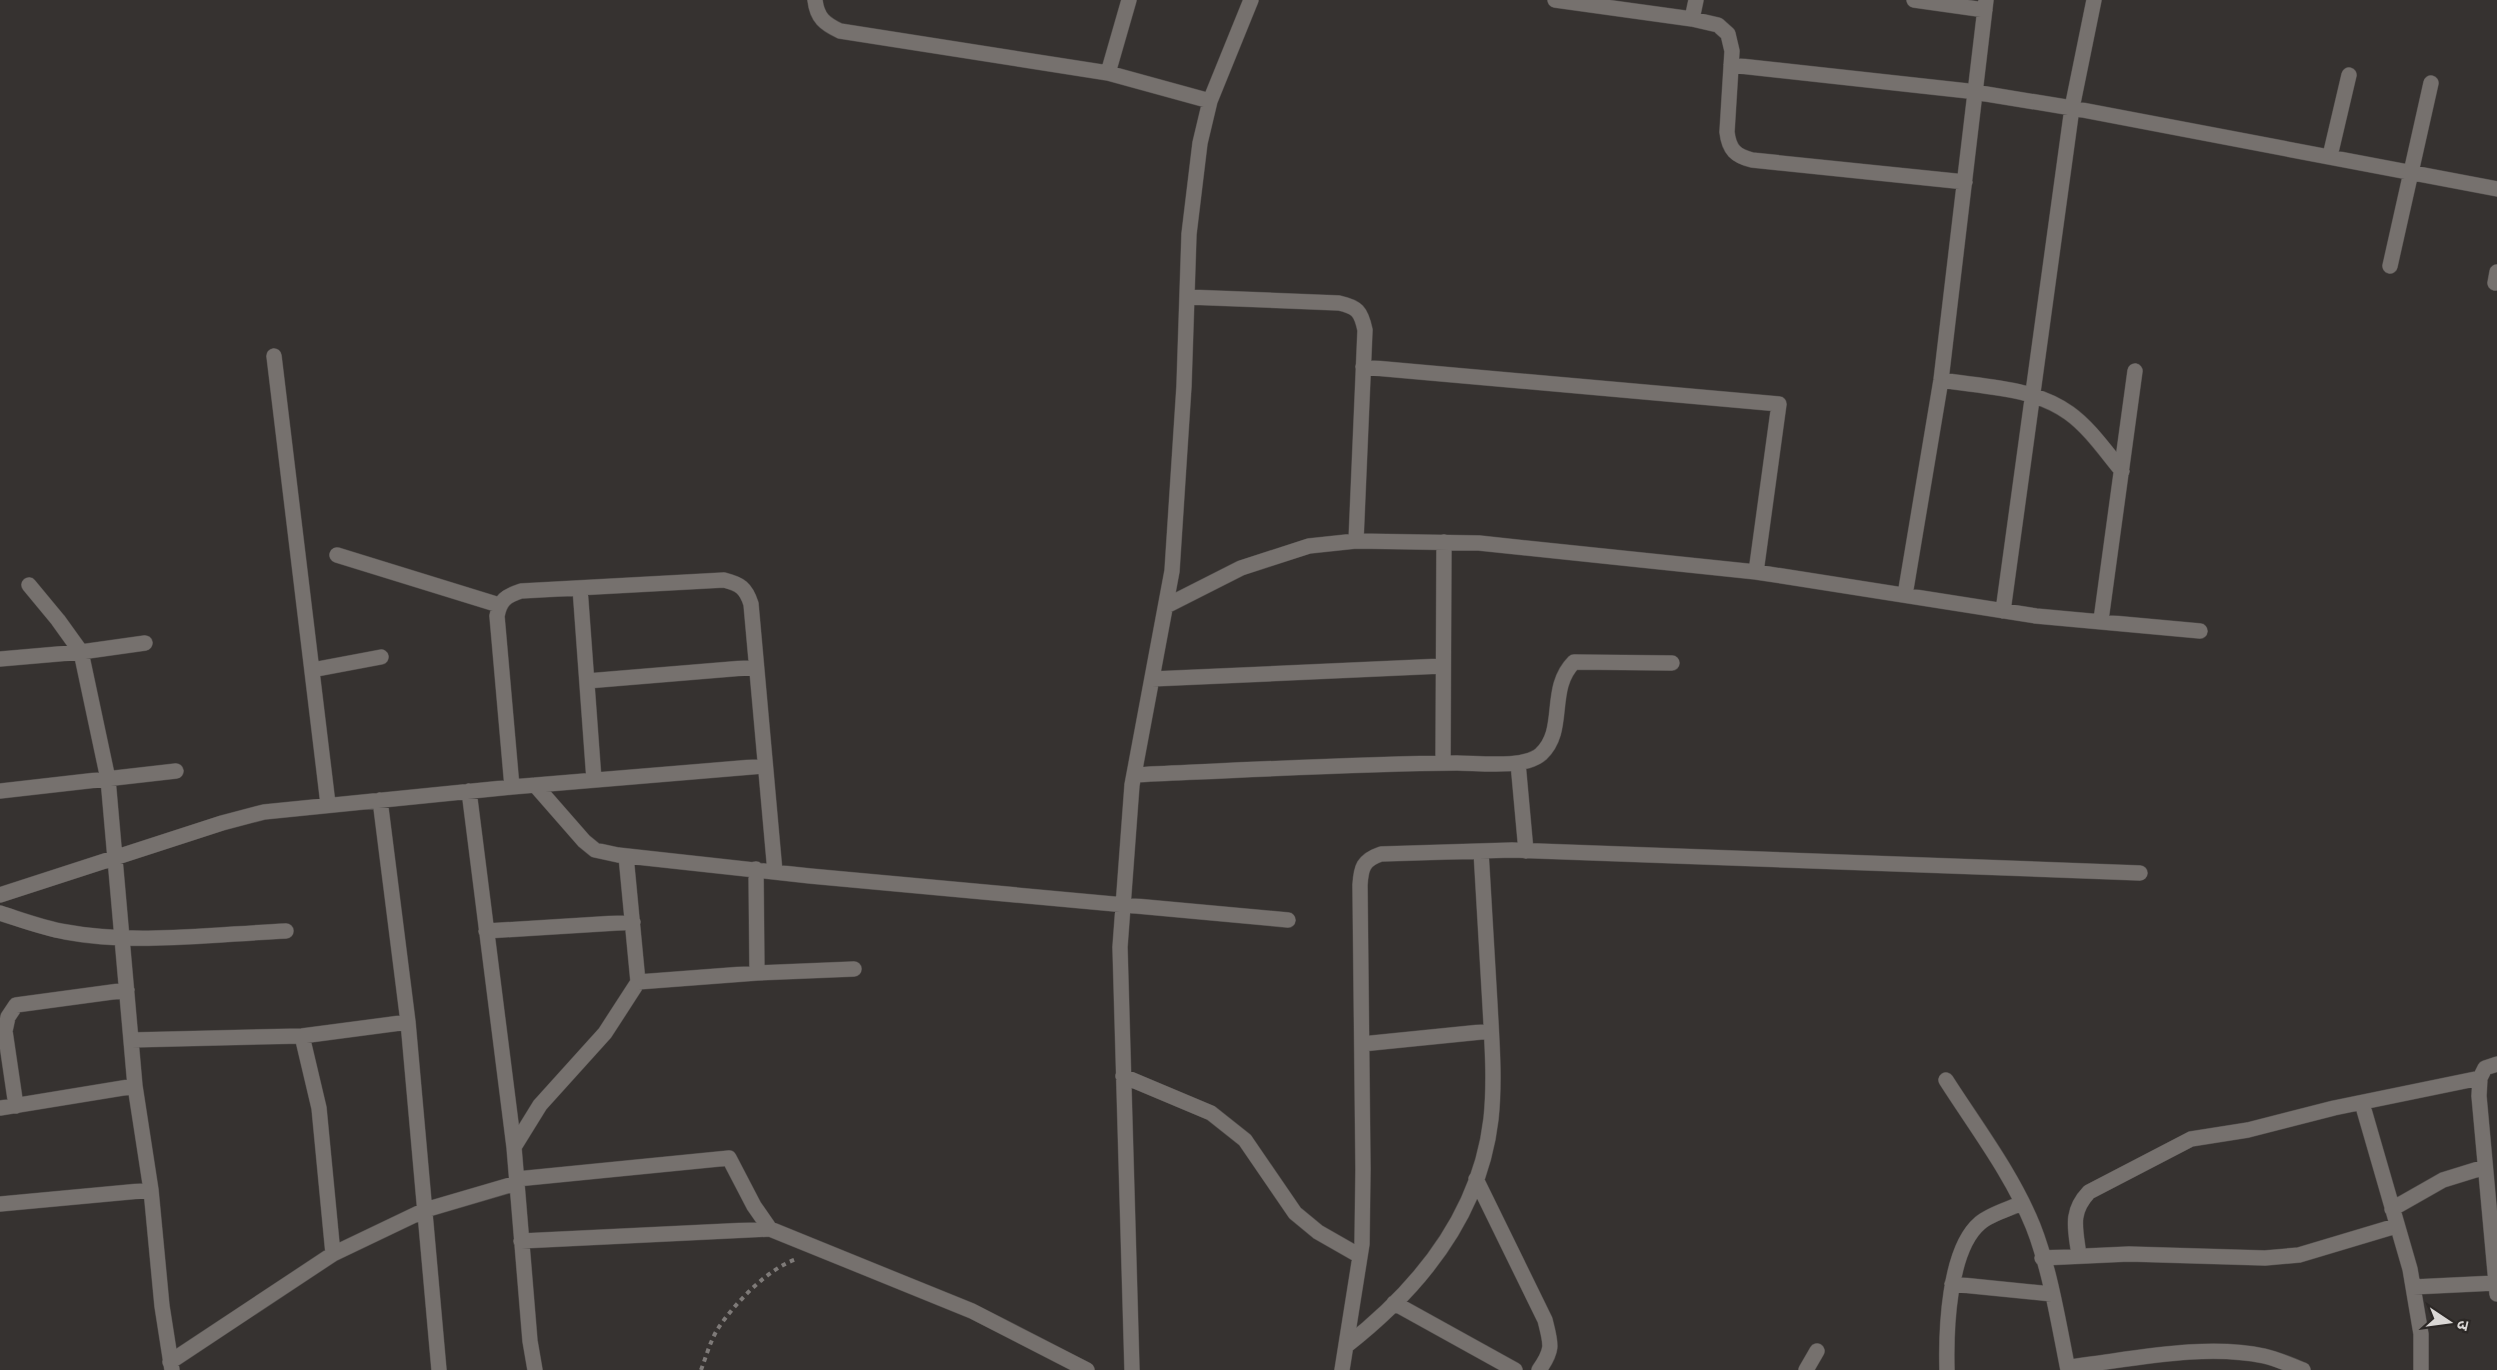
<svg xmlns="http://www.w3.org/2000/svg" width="2497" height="1370" font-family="Mulish,'Noto Sans Devanagari',sans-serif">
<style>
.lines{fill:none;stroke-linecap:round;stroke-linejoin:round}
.minor-casing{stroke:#534f4d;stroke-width:16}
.path{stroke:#7e7a78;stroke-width:4;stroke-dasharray:4.5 4.5;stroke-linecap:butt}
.minor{stroke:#76716e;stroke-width:15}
</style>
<rect width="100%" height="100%" fill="#363230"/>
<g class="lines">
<!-- minor casing -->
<g class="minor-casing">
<path id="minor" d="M 815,0 C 817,18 825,24 840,31 L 1108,73 L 1210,101
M 1555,0 L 1692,19 L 1718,25 L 1728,34 L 1732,51 L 1727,132 C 1729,150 1736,156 1752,160 L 1965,182
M 1914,0 L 1985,10
M 1692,19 L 1696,0
M 1731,65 L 1968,91 L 2072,108 L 2497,189
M 1108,73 L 1129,0
M 2330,156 L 2349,75
M 2390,266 L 2431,83
M 2495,283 L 2497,272
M 1187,297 L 1339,303 C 1357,307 1361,311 1365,330 L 1356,541
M 274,356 L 328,804
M 1363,367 L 1779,404 L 1756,572
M 1941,380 C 1984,387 2033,387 2069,413 C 2090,428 2106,452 2122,471
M 337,555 L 499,605
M 29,585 L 58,620 L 81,652 L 108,779 L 135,1086 L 151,1190 L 162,1306 L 172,1370
M 580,588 L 594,780
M 1905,595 L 1941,380 L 1986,0
M 1166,606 L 1241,568 L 1309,546 L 1356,541 L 1479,543 L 1756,572 L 2036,616 L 2200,631
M 2003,611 L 2072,108 L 2094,0
M 2101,620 L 2135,371
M 0,659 L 81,652 L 145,643
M 312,670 L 381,657
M 1152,679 L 1443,666
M 587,681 L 756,667
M 1443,763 L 1444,542
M 1518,763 L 1526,851
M 1134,775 C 1242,770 1349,764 1457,763 C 1479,763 1524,769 1541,754 C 1567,730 1547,689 1574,662 L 1672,663
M 535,785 L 584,841 L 595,850 L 618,855 L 810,876 L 1288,920
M 512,787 L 497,616 C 500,600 506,596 521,591 L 724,580 C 740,584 746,588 751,604 L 775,872
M 0,791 L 176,771
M 469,791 L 514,1147 L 530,1341 L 535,1370
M 380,800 L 408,1022 L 439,1370
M 756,869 L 757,973
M 0,895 L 222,823 L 264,812 L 512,787 L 765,766
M 0,913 C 22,920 43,928 66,932 C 134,945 216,934 286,931
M 486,931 L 633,922
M 638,982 L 757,973 L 854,969
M 302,1036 L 319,1108 L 333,1254
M 131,1040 L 302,1036 L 408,1022
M 1362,1044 L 1491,1031
M 2497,1064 L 2485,1068 L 2480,1078 L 2479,1096 L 2497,1294
M 1123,1076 L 1211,1113 L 1245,1140 L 1295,1213 L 1318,1232 L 1360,1256
M 1946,1080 C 1976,1127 2012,1174 2033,1226 C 2050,1269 2059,1325 2068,1370
M 2362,1103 L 2410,1269 L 2421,1334 L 2421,1370
M 16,1106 L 5,1031 L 8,1017 L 16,1005 L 127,990
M 0,1108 L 135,1086
M 514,1147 L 540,1105 L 605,1033 L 638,982 L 626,856
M 517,1179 L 729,1158 L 754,1206 L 770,1229 L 972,1311 L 1087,1370
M 1476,1179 L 1545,1320 C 1551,1344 1554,1349 1539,1370
M 0,1204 L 151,1190
M 2392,1209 L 2443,1180 L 2485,1167
M 521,1241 L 770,1229
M 2079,1256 C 2076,1230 2069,1213 2089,1192 L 2191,1139 L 2248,1130 L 2334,1108 L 2480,1078
M 2042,1258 L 2129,1254 L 2265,1258 L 2299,1255 L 2396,1226
M 1952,1284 L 2052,1294
M 2413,1287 L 2496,1283
M 1394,1303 L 1515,1370
M 1346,1346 C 1419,1289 1480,1214 1491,1119 C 1495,1081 1492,1043 1490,1005 C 1487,954 1484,903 1481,851
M 170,1362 L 333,1254 L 425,1210 L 517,1183
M 2068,1367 C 2130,1360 2203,1343 2264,1356 C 2277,1359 2291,1365 2303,1370
M 1132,1370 L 1120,947 L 1132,785 L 1172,571 L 1184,386 L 1189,234 L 1200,143 L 1210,101 L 1251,0
M 1342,1370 L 1362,1244 L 1363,1169 L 1360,885 C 1361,868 1363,860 1381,854 L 1512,850 L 2140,873
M 1806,1370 L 1817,1351
M 1947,1370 C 1946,1332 1948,1250 1980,1223 C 1990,1214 2009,1209 2022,1203"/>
</g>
<!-- path -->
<path class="path" d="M 701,1370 C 706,1357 710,1342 717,1330 C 734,1304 768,1268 797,1259"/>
<!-- minor -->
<use href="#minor" class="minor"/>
</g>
<!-- north arrow -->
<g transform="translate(2449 1322) rotate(103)" stroke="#2c2826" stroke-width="4.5" paint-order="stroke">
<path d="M0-4.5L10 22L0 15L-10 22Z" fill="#dad7d5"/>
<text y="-9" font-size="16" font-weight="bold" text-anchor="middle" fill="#dad7d5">उ</text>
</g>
</svg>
